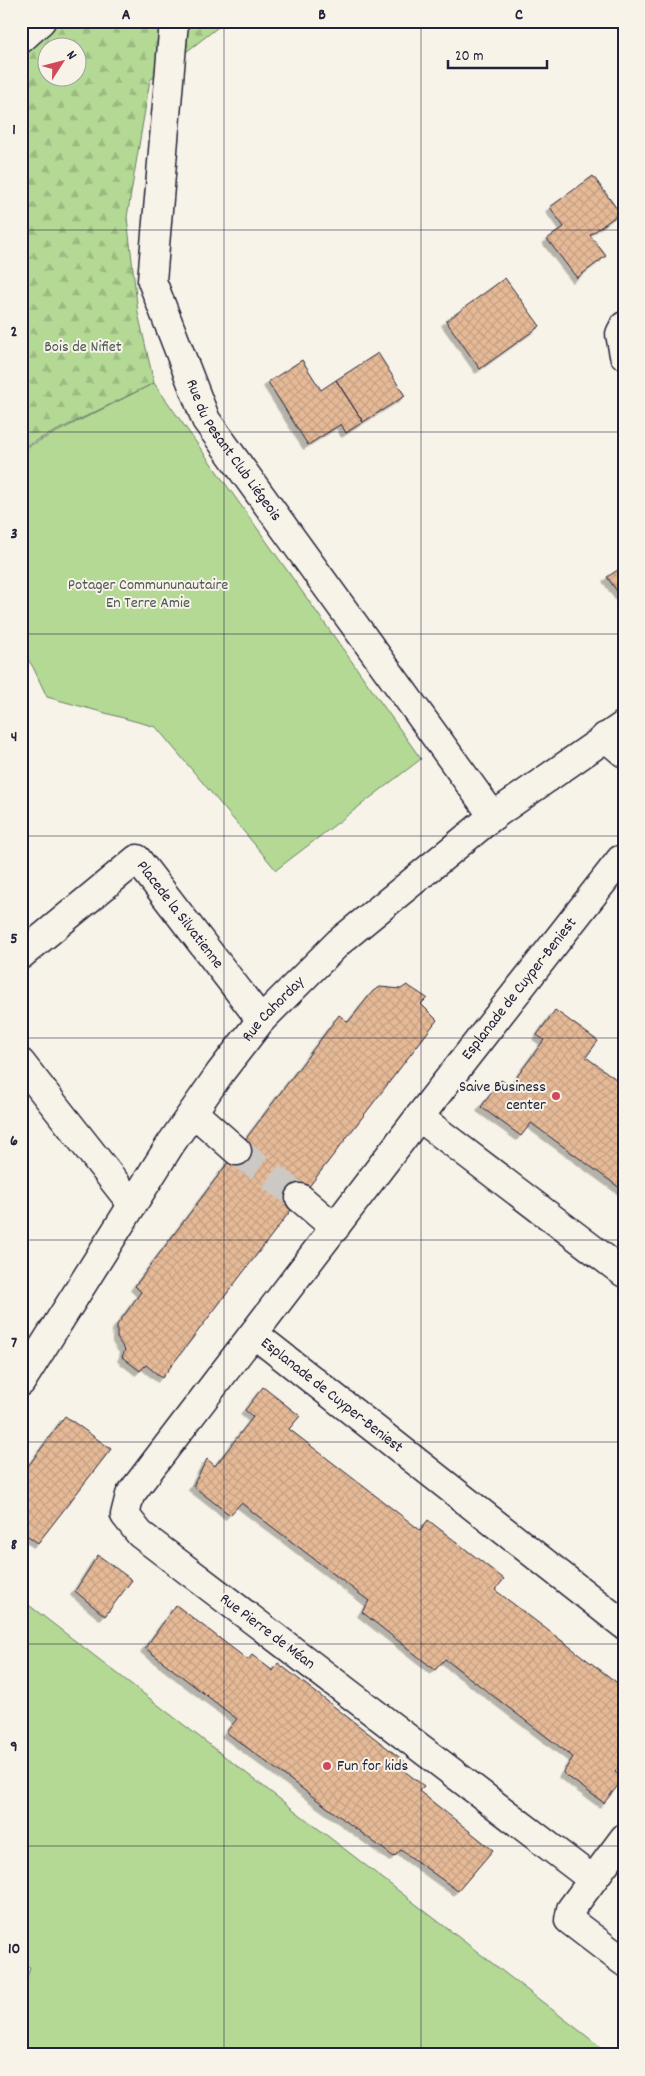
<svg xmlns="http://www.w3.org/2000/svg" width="645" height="2076" font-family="Dekko,sans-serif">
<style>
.green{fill:#b3d994;stroke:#6a7e68}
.forest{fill:url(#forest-firs);stroke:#6a7e68;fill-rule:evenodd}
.building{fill:url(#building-cross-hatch);stroke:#22223b;filter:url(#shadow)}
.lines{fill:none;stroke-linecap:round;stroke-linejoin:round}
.minor-tunnel{stroke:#ccc9c5;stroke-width:28;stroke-dasharray:28 14;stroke-linecap:butt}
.minor-casing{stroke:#22223b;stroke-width:31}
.minor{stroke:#f7f3e8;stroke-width:28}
.grid{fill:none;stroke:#22223b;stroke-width:1;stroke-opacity:0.55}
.poi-dot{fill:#d1495b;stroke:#f7f3e8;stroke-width:2}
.labels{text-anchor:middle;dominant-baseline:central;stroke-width:4;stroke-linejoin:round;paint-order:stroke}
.park-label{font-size:16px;fill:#4e5956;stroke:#f7f3e8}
.street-label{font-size:16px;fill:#22223b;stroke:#f7f3e8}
.poi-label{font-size:16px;fill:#22223b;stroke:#f7f3e8;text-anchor:end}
.neatline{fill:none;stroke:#22223b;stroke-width:2}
.grid-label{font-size:16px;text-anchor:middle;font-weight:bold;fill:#22223b}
</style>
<defs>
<pattern id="forest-firs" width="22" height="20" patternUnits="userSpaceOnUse" patternTransform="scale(1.25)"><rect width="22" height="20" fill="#b3d994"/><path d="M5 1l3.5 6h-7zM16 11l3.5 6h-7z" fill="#9aba80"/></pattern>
<pattern id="building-cross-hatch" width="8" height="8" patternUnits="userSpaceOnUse" patternTransform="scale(1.25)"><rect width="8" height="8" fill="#e6ba97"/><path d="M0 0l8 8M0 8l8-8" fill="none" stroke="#c5a083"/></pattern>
<filter id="shadow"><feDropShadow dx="-4.5" dy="4.5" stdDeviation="0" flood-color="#0004"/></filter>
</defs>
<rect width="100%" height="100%" fill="#f7f3e8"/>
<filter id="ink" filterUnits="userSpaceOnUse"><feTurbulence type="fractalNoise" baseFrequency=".02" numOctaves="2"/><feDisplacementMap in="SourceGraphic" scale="10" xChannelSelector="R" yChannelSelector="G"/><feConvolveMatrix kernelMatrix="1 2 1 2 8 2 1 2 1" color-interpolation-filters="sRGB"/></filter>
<g filter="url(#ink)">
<!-- green -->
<path class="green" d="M 154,383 L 421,759 L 276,870 L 156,727 L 47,697 L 33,667 L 21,649 L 21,450 Z
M 21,1599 L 611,2055 L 21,2055 L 21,1999 L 30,1967 L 21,1964 Z"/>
<!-- forest -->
<path class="forest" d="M 21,21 L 226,21 L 150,80 L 127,217 L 138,313 L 154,383 L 21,448 ZM 48,48 L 78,48 L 78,78 L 48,78 Z"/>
<!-- building -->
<path class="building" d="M 593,176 L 620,213 L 590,235 L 606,256 L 577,278 L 547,239 L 564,227 L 550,207 Z
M 505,278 L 540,326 L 480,369 L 446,321 Z
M 378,353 L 405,396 L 363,422 L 336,380 Z
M 302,360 L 321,390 L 336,380 L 363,422 L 346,433 L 341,424 L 308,445 L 268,382 Z
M 624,566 L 624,601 L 607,577 Z
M 407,985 L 427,998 L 421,1004 L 437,1020 L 162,1378 L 146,1365 L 140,1371 L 122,1357 L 125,1350 L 117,1338 L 117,1325 L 141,1292 L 135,1286 L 339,1015 L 348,1022 L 373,991 L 380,987 L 401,989 Z
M 555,1010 L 598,1041 L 586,1057 L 624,1085 L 624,1191 L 531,1123 L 521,1136 L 481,1107 L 501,1080 L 510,1086 L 544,1040 L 537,1035 Z
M 263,1387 L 300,1416 L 289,1429 L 420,1530 L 428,1520 L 504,1579 L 495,1590 L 624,1688 L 624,1761 L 615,1772 L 624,1778 L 604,1803 L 563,1773 L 573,1757 L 445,1659 L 435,1670 L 362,1612 L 369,1601 L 241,1503 L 230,1515 L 193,1486 L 207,1459 L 215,1466 L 253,1417 L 245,1410 Z
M 65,1416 L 111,1449 L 38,1543 L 21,1531 L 21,1476 Z
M 98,1555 L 132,1580 L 105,1616 L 75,1591 Z
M 176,1605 L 248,1660 L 252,1655 L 273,1671 L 278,1663 L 408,1764 L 403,1770 L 424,1786 L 419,1791 L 493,1850 L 458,1891 L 401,1850 L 394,1857 L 226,1732 L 237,1719 L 145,1648 Z"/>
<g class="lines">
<!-- minor-tunnel -->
<path class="minor-tunnel" d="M 237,1151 L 300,1198"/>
<!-- minor casing -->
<g class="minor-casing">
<g id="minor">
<path id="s1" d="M 174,21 L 152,281 L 206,420 L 493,816"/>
<path d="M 21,39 L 41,21"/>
<path d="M 624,326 L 620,334 L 624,355"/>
<path d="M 605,737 L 624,753"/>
<path id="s2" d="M 21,955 L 137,859 L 261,1020"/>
<path d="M 21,1063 L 132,1204"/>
<path d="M 194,1113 L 237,1151"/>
<path d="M 419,1117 L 624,1273"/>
<path d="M 300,1198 L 335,1228"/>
<path id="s3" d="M 254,1334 L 624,1625"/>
<path id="s4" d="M 21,1382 L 170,1145 L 220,1073 L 261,1020 L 339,942 L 493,816 L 624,725"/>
<path d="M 624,1838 L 571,1909 L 569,1920 L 624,1962"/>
<path id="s5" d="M 592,1879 L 140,1534 L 125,1515 L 130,1495 L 419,1117 L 620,860"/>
</g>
</g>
<!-- minor -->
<use href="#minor" class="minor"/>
</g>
</g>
<!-- grid -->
<path class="grid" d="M 224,21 L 224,2055M 421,21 L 421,2055M 21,230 L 624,230M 21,432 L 624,432M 21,634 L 624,634M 21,836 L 624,836M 21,1038 L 624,1038M 21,1240 L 624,1240M 21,1442 L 624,1442M 21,1644 L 624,1644M 21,1846 L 624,1846"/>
<!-- markers -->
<g class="poi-dot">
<circle cx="556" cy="1096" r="5"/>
<circle cx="327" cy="1766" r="5"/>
</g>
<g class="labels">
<!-- park labels -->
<g class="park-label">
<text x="83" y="347">Bois de Nifiet</text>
<text x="148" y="585">Potager Commununautaire<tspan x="148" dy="18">En Terre Amie</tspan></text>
</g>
<!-- street labels -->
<g class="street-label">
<text stroke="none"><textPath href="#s1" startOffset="450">Rue du Pesant Club Liégeois</textPath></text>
<text stroke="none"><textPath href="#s2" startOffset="221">Placede la Silvatienne</textPath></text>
<text stroke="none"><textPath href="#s5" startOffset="1252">Esplanade de Cuyper-Beniest</textPath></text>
<text stroke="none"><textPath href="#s4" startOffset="451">Rue Cahorday</textPath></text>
<text stroke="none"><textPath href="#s3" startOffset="99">Esplanade de Cuyper-Beniest</textPath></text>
<text transform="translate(267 1632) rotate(37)">Rue Pierre de Méan</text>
</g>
<!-- poi labels -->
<g class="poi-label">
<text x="546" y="1087">Saive Business<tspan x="546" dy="18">center</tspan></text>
<text x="337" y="1766" text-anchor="start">Fun for kids</text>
</g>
</g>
<!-- margin -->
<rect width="645" height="2076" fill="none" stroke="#f7f3e8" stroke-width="55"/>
<!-- north arrow -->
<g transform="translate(62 62) rotate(54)"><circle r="24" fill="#f7f3e8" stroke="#a29fa3"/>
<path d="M0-4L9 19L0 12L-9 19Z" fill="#d1495b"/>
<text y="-8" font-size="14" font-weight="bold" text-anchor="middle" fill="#22223b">N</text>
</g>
<!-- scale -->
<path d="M448 60v8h99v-8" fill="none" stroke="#22223b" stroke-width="2.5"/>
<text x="455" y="60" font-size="15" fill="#22223b" stroke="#f7f3e8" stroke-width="4" paint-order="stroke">20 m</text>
<rect x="28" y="28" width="590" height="2020" class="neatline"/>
<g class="grid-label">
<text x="126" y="19">A</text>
<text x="322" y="19">B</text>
<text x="519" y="19">C</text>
<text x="14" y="134">1</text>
<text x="14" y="336">2</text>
<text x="14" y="538">3</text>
<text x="14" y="741">4</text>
<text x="14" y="943">5</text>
<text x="14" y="1145">6</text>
<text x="14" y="1347">7</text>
<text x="14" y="1549">8</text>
<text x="14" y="1751">9</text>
<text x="14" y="1953">10</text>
</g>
</svg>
